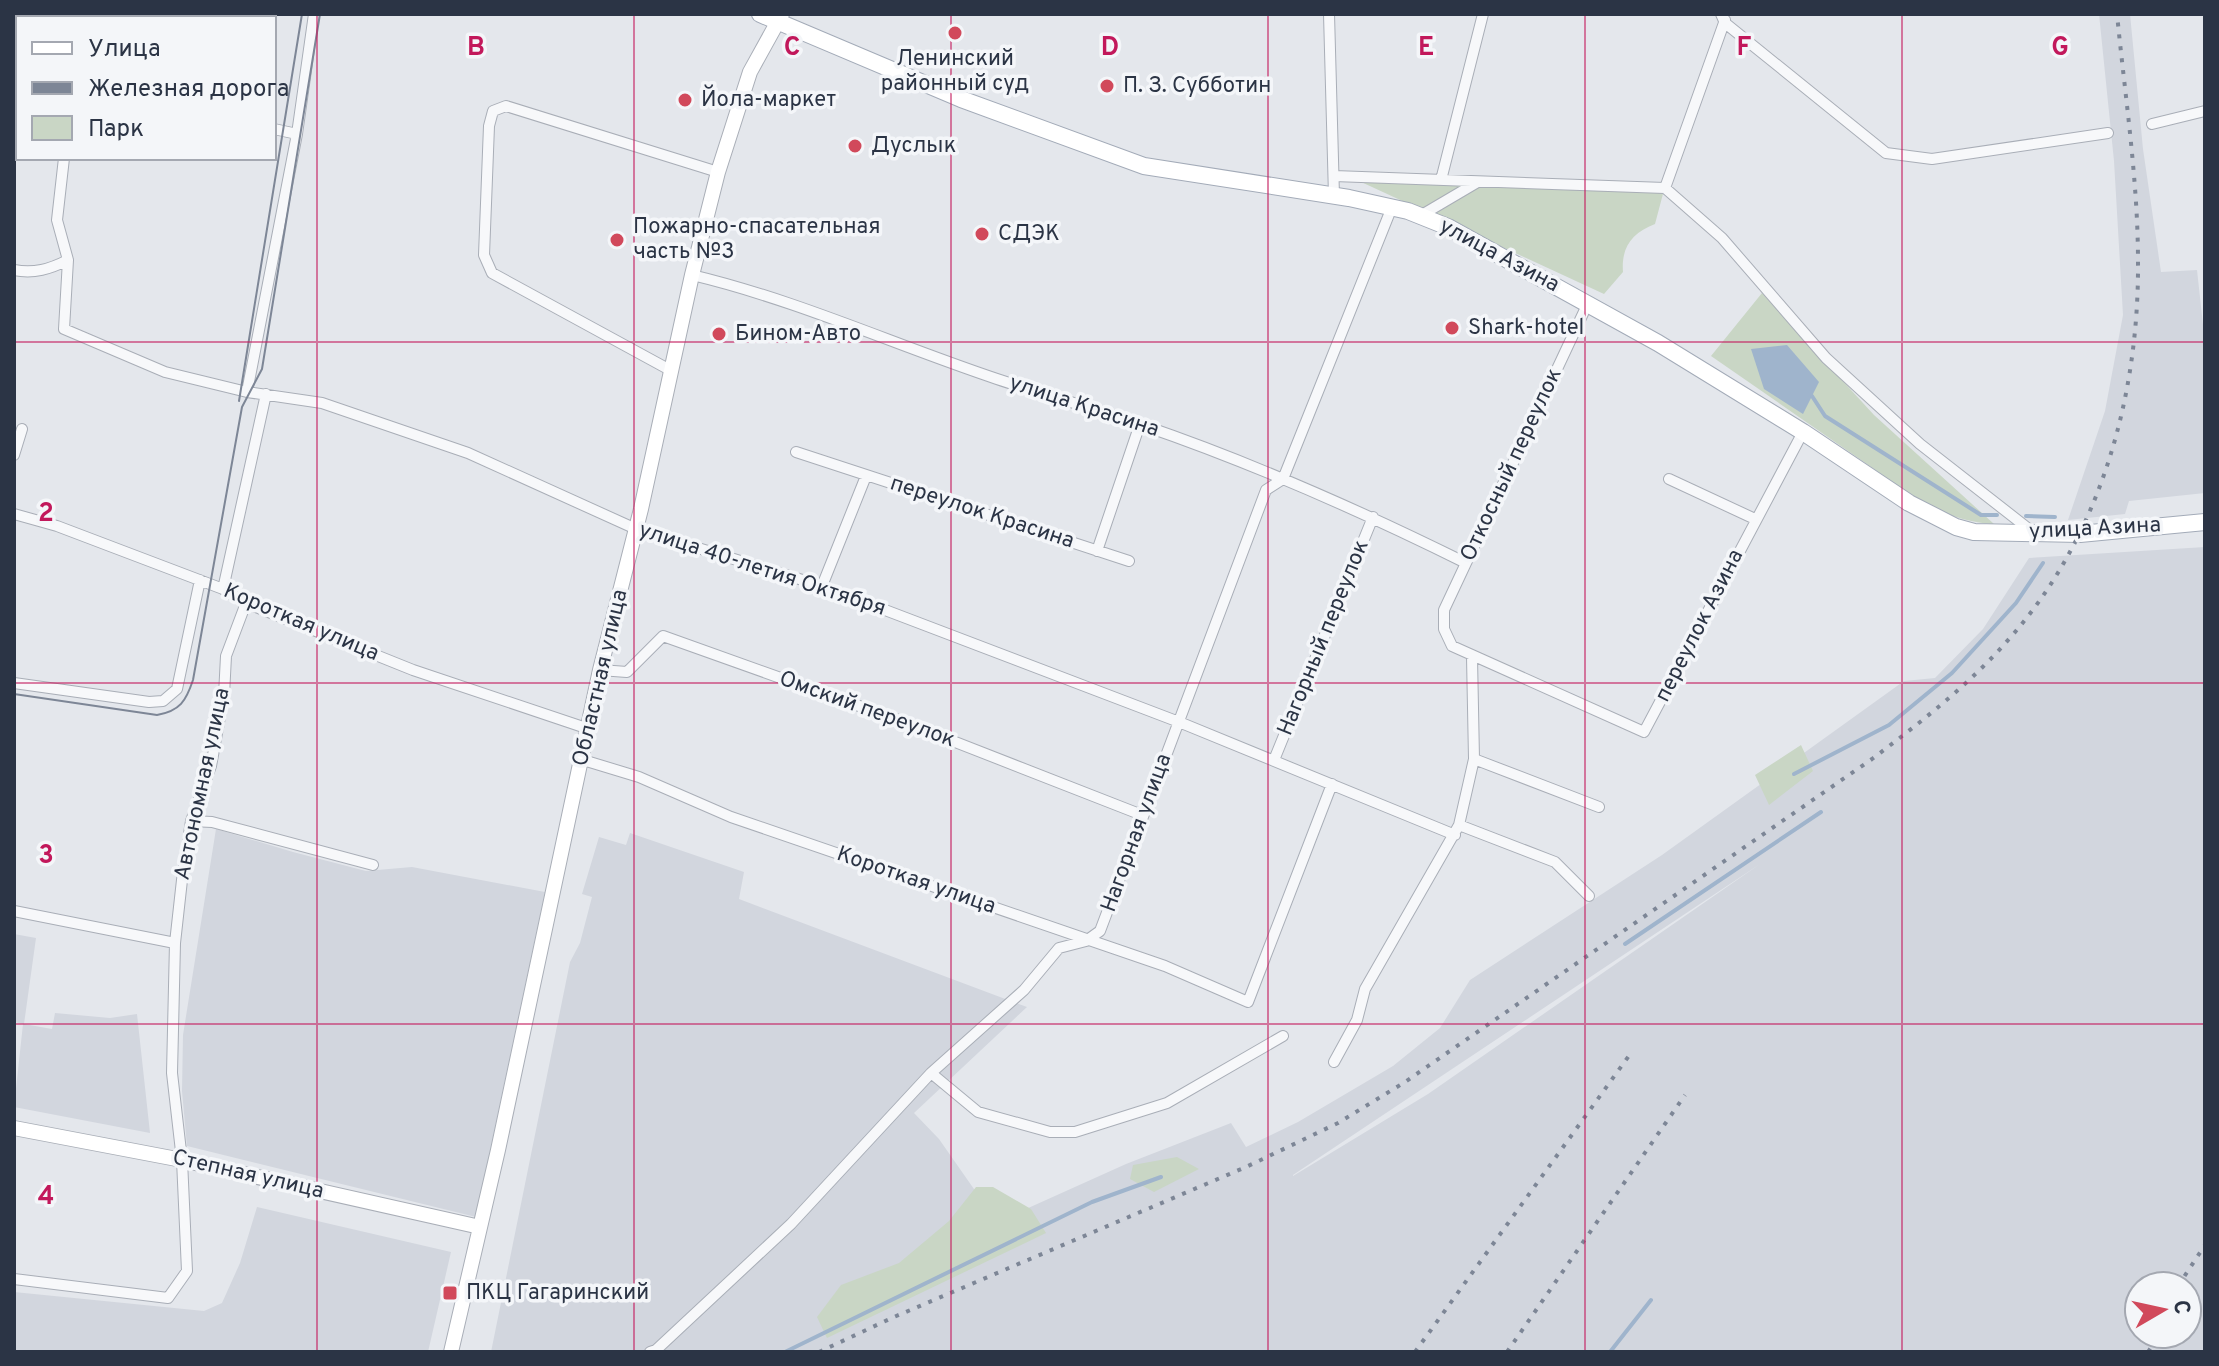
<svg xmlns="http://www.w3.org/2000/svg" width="2219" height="1366" font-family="Overpass,sans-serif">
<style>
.built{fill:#d2d6de;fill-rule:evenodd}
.green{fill:#c9d6c5}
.water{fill:#9fb4cc}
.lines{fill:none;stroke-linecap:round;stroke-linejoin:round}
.stream{stroke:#9fb4cc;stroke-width:4}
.street-casing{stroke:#a9aeb7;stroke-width:12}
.secondary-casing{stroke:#a9aeb7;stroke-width:16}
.primary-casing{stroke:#a3abb8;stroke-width:18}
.street{stroke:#f7f8fa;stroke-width:10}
.secondary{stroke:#fff;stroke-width:14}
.primary{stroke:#fff;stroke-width:16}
.tram{stroke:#7d8696;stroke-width:2}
.rail{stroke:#7d8696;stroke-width:4;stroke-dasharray:4 8;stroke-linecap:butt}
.grid{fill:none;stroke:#c2185b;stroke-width:2;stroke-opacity:0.55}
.poi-dot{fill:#d1495b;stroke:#f4f6f9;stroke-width:3}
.labels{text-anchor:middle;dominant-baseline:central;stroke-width:7;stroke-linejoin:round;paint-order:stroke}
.poi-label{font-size:22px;fill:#2b3445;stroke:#f4f6f9;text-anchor:start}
.street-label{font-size:22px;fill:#2b3445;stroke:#f4f6f9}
.grid-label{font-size:26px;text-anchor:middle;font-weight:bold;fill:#c2185b;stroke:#f4f6f9;stroke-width:7;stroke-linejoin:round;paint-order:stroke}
</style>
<rect width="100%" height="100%" fill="#e4e7ec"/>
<!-- built -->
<path class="built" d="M 2099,14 L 2130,14 L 2143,149 L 2161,272 L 2197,270 L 2205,343 L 2205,493 L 2129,501 L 2125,514 L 2068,520 L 2105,411 L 2123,315 L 2114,161 Z
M 2205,547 L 2205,1352 L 491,1352 L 570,962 L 580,943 L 592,897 L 582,894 L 599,837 L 626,845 L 630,833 L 744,872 L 739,899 L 1027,1007 L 914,1113 L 939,1139 L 997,1222 L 1126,1164 L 1231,1123 L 1246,1147 L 1298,1122 L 1393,1066 L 1440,1028 L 1470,980 L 1662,855 L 1904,681 L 1935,678 L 1983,629 L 2029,558 ZM 1760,864 L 1428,1094 L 1293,1176 L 1293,1175 ZM 2139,1286 L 2187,1286 L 2187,1334 L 2139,1334 Z
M 216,829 L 293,852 L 366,871 L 412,867 L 545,892 L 476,1217 L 187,1146 L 182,1091 L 183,1035 Z
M 14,934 L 36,938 L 24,1024 L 52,1029 L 55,1013 L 110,1018 L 137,1014 L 150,1133 L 14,1107 L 23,1024 L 14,1022 Z
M 257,1207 L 451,1252 L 428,1352 L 14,1352 L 14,1292 L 204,1311 L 222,1303 L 240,1263 Z"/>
<!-- green -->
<path class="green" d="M 1359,181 L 1664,190 L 1655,224 C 1632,233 1621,247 1623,272 L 1604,294 Z
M 1762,293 L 1874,415 L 1994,524 C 1967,523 1947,514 1923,503 L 1711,356 Z
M 1801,745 L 1813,771 L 1769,805 L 1755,775 Z
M 1177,1157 L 1199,1169 L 1154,1192 L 1130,1179 L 1133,1165 Z
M 976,1187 L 993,1187 L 1031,1209 L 1046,1233 L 827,1338 L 817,1317 L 841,1285 L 899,1263 L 949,1221 Z"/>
<!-- water -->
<path class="water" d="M 1787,345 L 1819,382 L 1803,414 L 1764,389 L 1751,349 Z"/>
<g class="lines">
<!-- stream -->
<path class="stream" d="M 1812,396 L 1825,416 L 1981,515 L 1997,515
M 2026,516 L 2055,517
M 1794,774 L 1889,725 L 1952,673 L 2016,603 L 2043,563
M 1625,944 L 1821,812
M 785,1352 L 1092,1202 L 1161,1177
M 1610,1352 L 1651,1300"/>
<!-- street casing -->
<g class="street-casing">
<path id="street" d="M 1329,14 L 1334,196
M 1721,14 L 1725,23 L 1886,153 L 1932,159 L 2108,133
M 81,18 L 82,14
M 14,78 L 18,78
M 2152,124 L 2205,111
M 274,129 L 297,134
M 64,158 L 57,220 L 68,260 L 64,329 L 165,372 L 247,392 L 322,403 L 468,453 L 636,529 L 822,586 L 1179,722 L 1455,835
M 1334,176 L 1665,188 L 1722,238 L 1826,358 L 1920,444 L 2034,533
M 1441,180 L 1483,14
M 1665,188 L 1725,20
M 1420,216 L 1476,183
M 14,270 C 34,274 50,269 68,260
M 692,275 C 797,300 895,345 997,379 C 1045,395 1094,408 1142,425 C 1253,463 1361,511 1466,563
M 1588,303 L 1444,610 L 1444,629 L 1452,646 L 1644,732 L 1803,432
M 670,370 L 492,273 L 484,255 L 489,126 L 493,111 L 506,106 L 718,172
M 247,392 L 297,134 L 314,14
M 796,452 L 1129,561
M 14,455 L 22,429
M 1669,479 L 1755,519
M 14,514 L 57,526 L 223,589 L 246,603 L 413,670 L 589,729
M 1097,551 L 1140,424
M 822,586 L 866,476
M 223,589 L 266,394
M 600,670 L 627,672 L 663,636 L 904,722 L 1142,815
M 14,683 L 149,702 L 163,701 L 177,689 L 200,580
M 1474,759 L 1599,807
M 583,760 L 639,777 L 731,817 L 1165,966 L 1248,1002 L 1332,784
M 1274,760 L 1373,517
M 191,821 L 212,822 L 373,865
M 1459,825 L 1555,862 L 1589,896
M 14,911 L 175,943
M 1334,1062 L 1357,1020 L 1365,989 L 1459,825 L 1474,759 L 1472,657
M 931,1073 L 978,1112 L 1050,1132 L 1075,1132 L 1167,1103 L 1283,1036
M 14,1279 L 168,1298 L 187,1271 L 182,1160 L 172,1073 L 175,943 L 182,880 L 191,821 L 211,766 L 224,695 L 226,656 L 246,603
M 650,1352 L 656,1350 L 791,1224 L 931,1073 L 1024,990 L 1059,948 L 1086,941 L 1100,931 L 1266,490 L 1283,479 L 1392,207"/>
</g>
<!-- secondary casing -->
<g class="secondary-casing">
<path id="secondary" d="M 14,1128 L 182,1160 L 480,1227
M 451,1352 L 498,1150 L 600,670 L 641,509 L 692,275 L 718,172 L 750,72 L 782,14"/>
</g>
<!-- primary casing -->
<g class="primary-casing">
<path id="primary" d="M 760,14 L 961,99 L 1144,166 L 1349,198 L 1408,211 L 1448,227 L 1658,343 L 1803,432 L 1909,503 L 1956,527 L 1974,532 L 2080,534 L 2205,522"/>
</g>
<!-- street -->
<use href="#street" class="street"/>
<!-- secondary -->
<use href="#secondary" class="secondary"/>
<!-- primary -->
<use href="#primary" class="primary"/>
<!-- tram -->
<path class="tram" d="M 239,401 L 302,14
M 14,694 L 157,715 C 180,711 186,701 193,680 L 242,407 L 262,369 L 320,14"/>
<!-- rail -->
<path class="rail" d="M 2178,1286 L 2205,1245
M 819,1352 L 894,1317 L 1246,1167 L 1338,1123 L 1405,1082 L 1872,759 C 1921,722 1969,685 2009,639 C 2100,537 2139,397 2138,262 C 2138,180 2125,96 2117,14
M 1415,1352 L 1631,1053
M 1507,1352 L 1685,1095
M 2148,1352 L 2160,1334"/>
</g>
<!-- grid -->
<path class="grid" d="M 317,14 L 317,1352M 634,14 L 634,1352M 951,14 L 951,1352M 1268,14 L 1268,1352M 1585,14 L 1585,1352M 1902,14 L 1902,1352M 14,342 L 2205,342M 14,683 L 2205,683M 14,1024 L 2205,1024"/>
<!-- markers -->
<g class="poi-dot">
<circle cx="955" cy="33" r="8"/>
<circle cx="1107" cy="86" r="8"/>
<circle cx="685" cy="100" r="8"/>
<circle cx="855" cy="146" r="8"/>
<circle cx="982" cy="234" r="8"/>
<circle cx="617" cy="240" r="8"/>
<circle cx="1452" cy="328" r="8"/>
<circle cx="719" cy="334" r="8"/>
<rect x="442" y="1285" width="16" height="16" rx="4"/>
</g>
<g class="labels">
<!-- poi labels -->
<g class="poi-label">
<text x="955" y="59" text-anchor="middle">Ленинский<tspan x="955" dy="25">районный суд</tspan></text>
<text x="1123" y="86">П. З. Субботин</text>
<text x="701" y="100">Йола-маркет</text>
<text x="871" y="146">Дуслык</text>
<text x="633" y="227">Пожарно-спасательная<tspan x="633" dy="25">часть №3</tspan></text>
<text x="998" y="234">СДЭК</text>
<text x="1468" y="328">Shark-hotel</text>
<text x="735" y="334">Бином-Авто</text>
<text x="466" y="1293">ПКЦ Гагаринский</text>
</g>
<!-- street labels -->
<g class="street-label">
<text transform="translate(1499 256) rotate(28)">улица Азина</text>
<text transform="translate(1084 407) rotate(18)">улица Красина</text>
<text transform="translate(1512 465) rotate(-65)">Откосный переулок</text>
<text transform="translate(982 513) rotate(18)">переулок Красина</text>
<text transform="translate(2095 529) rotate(-3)">улица Азина</text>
<text transform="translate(762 570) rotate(18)">улица 40-летия Октября</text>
<text transform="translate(301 623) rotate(23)">Короткая улица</text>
<text transform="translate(1700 626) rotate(-63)">переулок Азина</text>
<text transform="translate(1324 638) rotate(-68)">Нагорный переулок</text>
<text transform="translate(601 678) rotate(-77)">Областная улица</text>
<text transform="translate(867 710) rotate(20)">Омский переулок</text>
<text transform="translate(203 784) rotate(-78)">Автономная улица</text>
<text transform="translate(1137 833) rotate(-70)">Нагорная улица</text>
<text transform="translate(916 881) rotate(19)">Короткая улица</text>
<text transform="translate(248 1175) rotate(13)">Степная улица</text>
</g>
</g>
<g class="grid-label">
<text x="476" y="55">B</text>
<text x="792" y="55">C</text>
<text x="1110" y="55">D</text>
<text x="1426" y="55">E</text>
<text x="1744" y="55">F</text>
<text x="2060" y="55">G</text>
<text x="46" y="521">2</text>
<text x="46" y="863">3</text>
<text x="46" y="1204">4</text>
</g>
<!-- border -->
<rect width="2219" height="1366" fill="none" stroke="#2b3445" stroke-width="32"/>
<!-- legend -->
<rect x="16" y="16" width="260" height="144" fill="#f4f6f9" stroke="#a4a8b1" stroke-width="2"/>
<rect x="32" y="42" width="40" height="12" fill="#ffffff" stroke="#a4a8b1" stroke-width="2"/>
<text x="88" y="56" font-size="24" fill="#2b3445">Улица</text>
<rect x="32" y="82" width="40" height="12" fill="#7d8696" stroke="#a4a8b1" stroke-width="2"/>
<text x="88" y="96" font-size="24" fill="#2b3445">Железная дорога</text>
<rect x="32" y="116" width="40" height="24" fill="#c9d6c5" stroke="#a4a8b1" stroke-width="2"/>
<text x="88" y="136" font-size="24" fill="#2b3445">Парк</text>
<!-- north arrow -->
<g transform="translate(2163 1310) rotate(81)"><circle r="38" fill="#f4f6f9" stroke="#a4a8b1" stroke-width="2"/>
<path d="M0-6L14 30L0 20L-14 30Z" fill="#d1495b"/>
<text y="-12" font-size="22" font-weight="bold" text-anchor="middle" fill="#2b3445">С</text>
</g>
</svg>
